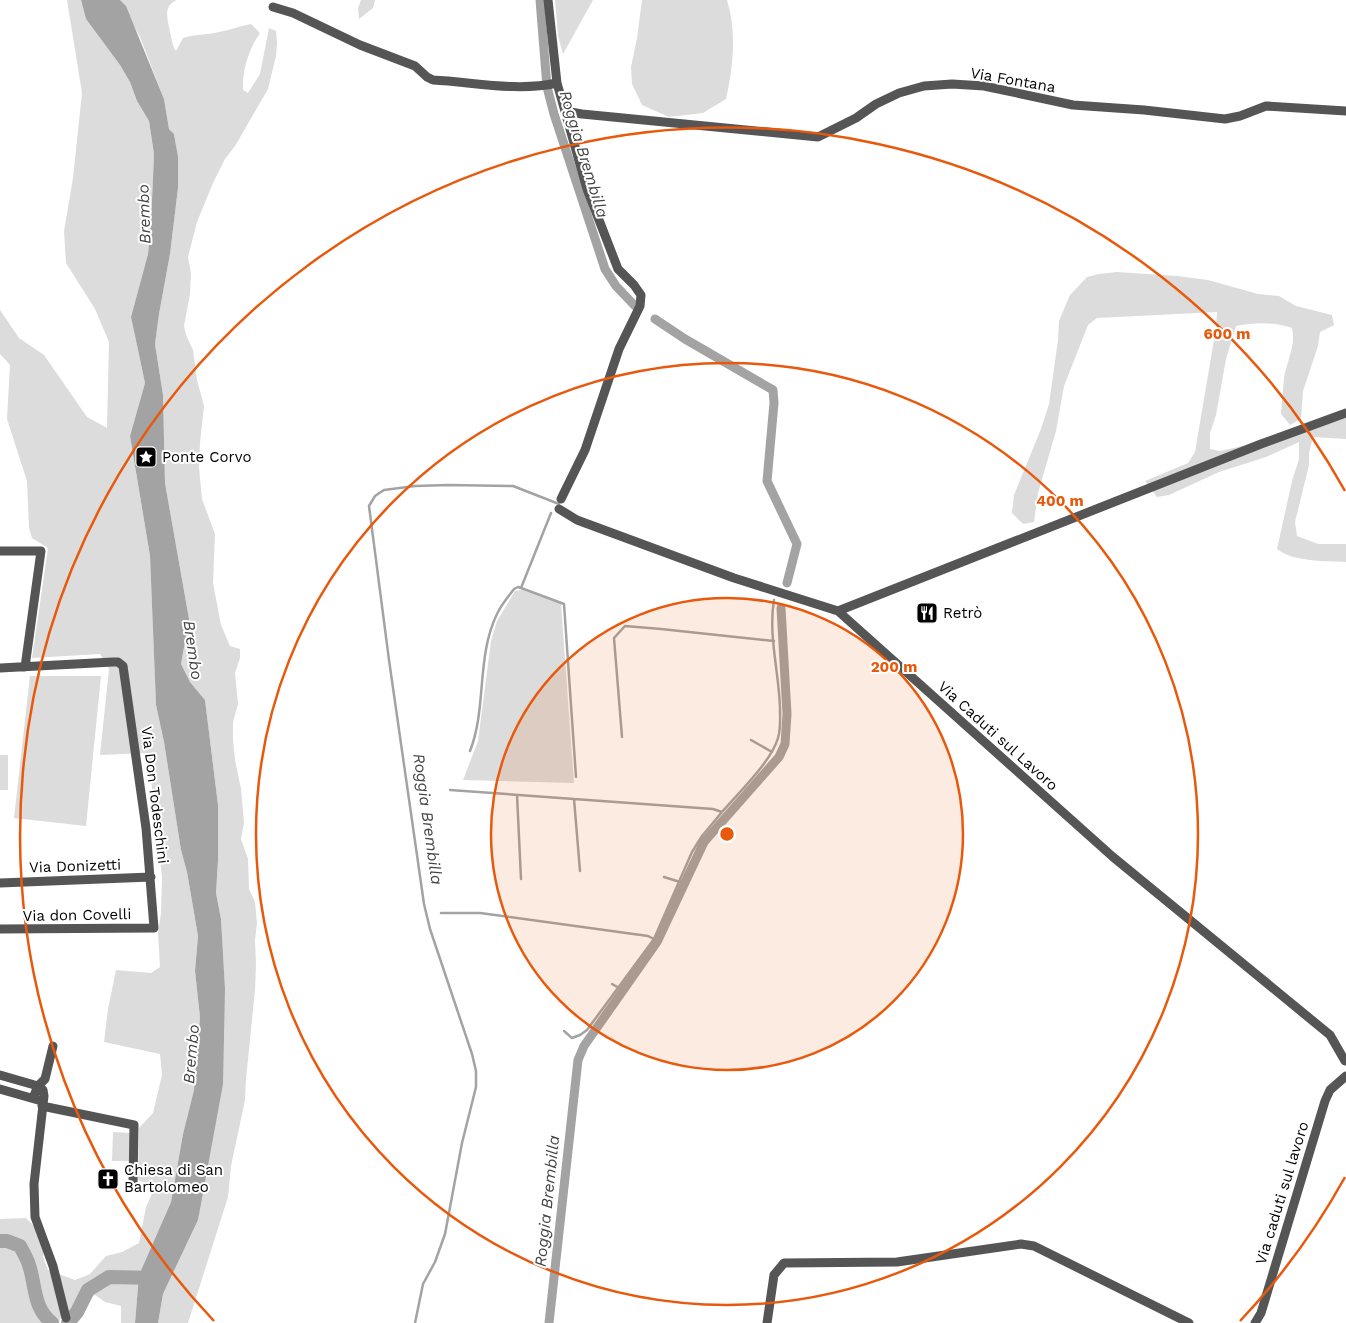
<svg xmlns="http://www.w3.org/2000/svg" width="1346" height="1323" font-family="'Work Sans',sans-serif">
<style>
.green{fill:#dcdcdc}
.water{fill:#a3a3a3}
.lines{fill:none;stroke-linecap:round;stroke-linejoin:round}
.stream{stroke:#a3a3a3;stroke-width:2.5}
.canal{stroke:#a3a3a3;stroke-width:9}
.river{stroke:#a3a3a3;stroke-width:14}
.minor{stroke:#555;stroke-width:9}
.ring{fill:none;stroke:#e8590c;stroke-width:2.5}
.labels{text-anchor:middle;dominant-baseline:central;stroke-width:4;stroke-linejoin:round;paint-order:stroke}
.street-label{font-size:15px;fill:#000;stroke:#fff}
.poi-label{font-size:15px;fill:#000;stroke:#fff;text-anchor:start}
.water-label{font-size:16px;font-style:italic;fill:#444;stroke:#fff}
.centre{fill:#e8590c;stroke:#fff;stroke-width:2.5}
.ring-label{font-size:15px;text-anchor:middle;font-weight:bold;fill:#e8590c;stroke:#fff;stroke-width:4;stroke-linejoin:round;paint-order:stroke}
</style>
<rect width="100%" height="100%" fill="#fff"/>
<!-- green -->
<path class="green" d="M 67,0 L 81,0 L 86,19 L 120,65 L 130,82 L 137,101 L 149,121 L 154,154 L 151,223 L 148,254 L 131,317 L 145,383 L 130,436 L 150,556 L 156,705 L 164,742 L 181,850 L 187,872 L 198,936 L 195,971 L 200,1017 L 194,1090 L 183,1134 L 171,1202 L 139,1275 L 135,1323 L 121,1323 L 121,1306 L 105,1302 L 95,1295 L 77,1305 L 68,1314 L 60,1319 L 59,1323 L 0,1323 L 0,1219 L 26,1218 L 34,1226 L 45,1245 L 43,1257 L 48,1270 L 75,1280 L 90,1274 L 106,1256 L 122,1252 L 139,1243 L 146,1207 L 155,1187 L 138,1180 L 139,1128 L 153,1113 L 162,1075 L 160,1054 L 104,1042 L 108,1009 L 116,970 L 151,973 L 160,967 L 158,933 L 161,913 L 162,877 L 148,753 L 100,755 L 109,669 L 100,654 L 32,658 L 48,548 L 32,538 L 29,528 L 27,481 L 7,419 L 10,365 L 0,354 L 0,310 L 19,338 L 44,355 L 87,417 L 107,428 L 109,342 L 95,309 L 66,263 L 64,231 L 73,178 L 82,93 Z
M 120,0 L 177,0 C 162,6 168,20 170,32 C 172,40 172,45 176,51 L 183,38 C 195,34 207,35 219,32 C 230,30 240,26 251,24 L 260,33 C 249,49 242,70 243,90 L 248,93 L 260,74 L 269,28 L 276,31 L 277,43 L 276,56 L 268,89 L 235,146 L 225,159 L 213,183 L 197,222 L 188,257 L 191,273 L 190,294 L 184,326 L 186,335 L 193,350 L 197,380 L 204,406 L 200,443 L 199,468 L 202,499 L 215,534 L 213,583 L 221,625 L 230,646 L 240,649 L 240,658 L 235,673 L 238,704 L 233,722 L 233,740 L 235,760 L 241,789 L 244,823 L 241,839 L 248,859 L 249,889 L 255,902 L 257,923 L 255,940 L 256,964 L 255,990 L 246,1079 L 245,1100 L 231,1166 L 228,1197 L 188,1323 L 158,1323 L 163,1294 L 198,1220 L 225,988 L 221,919 L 216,893 L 218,861 L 218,805 L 205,700 L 190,682 L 181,664 L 189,619 L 165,483 L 163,395 L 155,344 L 159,314 L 170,254 L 178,188 L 176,145 L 174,134 L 169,129 L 164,99 L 140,37 Z
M 361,0 L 375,0 L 373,8 L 359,19 L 358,8 Z
M 555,0 L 593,0 L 563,54 L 558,36 Z
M 642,0 L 727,0 C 737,32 733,67 726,99 L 703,113 L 669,117 L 642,105 L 632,84 L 631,67 L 637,38 Z
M 1117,272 L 1177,276 L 1208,280 L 1258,294 L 1279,296 L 1296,306 L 1332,315 L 1334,325 L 1320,332 L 1318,346 L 1303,391 L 1301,419 L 1290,425 L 1281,414 C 1282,402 1283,390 1284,378 C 1287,360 1296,346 1292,328 C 1272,322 1257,322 1236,326 L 1226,359 L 1216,415 L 1210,433 L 1210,449 L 1220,451 L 1301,433 L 1346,418 L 1346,439 L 1313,437 L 1309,453 L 1309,465 L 1295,522 L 1297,536 L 1318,544 L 1346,544 L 1346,562 C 1326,561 1293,562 1277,549 L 1292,481 L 1299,459 L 1299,442 L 1266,457 L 1219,472 L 1169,495 L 1157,497 L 1145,481 L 1188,463 L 1195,452 L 1216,328 L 1217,312 L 1097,318 L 1088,325 L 1064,386 L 1056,431 L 1038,493 L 1034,522 L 1023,524 L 1012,513 L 1014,495 L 1041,429 L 1049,404 L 1058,340 L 1059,321 L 1070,295 L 1087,277 L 1099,274 Z
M 522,590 L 561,604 L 574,783 L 463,780 L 478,741 L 491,641 L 497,621 L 515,591 Z
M 30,676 L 101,676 L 86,826 L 14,818 Z
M 0,755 L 8,755 L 8,790 L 0,790 Z
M 113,1132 L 131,1133 L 130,1161 L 112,1161 Z"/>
<!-- water -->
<path class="water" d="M 81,0 L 120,0 L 126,6 L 164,99 L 169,129 L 174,134 L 178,157 L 178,188 L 170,254 L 159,314 L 155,344 L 163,395 L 165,483 L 189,619 L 181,664 L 190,682 L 205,700 L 218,805 L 218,861 L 216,893 L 221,919 L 225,988 L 223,1084 L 198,1220 L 163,1294 L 158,1323 L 135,1323 L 139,1275 L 171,1202 L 183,1134 L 194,1090 L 200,1017 L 195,971 L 198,936 L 187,872 L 181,850 L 164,742 L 156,705 L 150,556 L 130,436 L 145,383 L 131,317 L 148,254 L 151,223 L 154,154 L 149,121 L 137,101 L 130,82 L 120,65 L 86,19 Z"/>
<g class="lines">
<!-- stream -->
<path class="stream" d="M 551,513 L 521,588 L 564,604 L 576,777
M 622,737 L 614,638 L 625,626 L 661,629 L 774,641
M 751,740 L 772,752
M 470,751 C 487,708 476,657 497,614 C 501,605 508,597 514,589 L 518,587 L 521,588
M 450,790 L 713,809 L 722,812 L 702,836 L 692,852 L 654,939 L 587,1030 L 580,1035 L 572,1038 L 564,1031
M 517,795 L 521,879
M 574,799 L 580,871
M 722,812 C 739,792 771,762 778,738 C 781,728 780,718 780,708 C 779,672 768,635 774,600
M 664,877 L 680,882
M 441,913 L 480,913 L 648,936 L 654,939
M 612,984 L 619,988
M 415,1323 L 423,1284 L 435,1262 L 445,1234 L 462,1143 L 476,1087 L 476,1071 L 472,1054 L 430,929 L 424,904 L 389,660 L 369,506 L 375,496 L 384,490 L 415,486 L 448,485 L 513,486 L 559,504"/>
<!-- canal -->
<path class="canal" d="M 540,0 L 547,87 L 554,114 L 605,269 L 616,286 L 635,306
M 655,319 L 685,339 L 773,390 L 774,403 L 767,481 L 797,544 L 787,583
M 549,1323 L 578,1060 L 584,1046 L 657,942 L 704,842 L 779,757 L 785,744 L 787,714 L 781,608"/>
<!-- river -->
<path class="river" d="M 0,1241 L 7,1241 L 20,1246 C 23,1252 27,1258 29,1265 C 36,1286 33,1308 52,1323
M 68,1323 L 77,1312 L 88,1290 L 109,1277 L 157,1278"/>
<!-- minor -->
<path class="minor" d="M 548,0 L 557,83 L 587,189 L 618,269 L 634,285 L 641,295 L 640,306 L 619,349 L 585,450 L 561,499
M 273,7 L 293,13 L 360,45 L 415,66 L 427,77 L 433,80 C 474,82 517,92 557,83
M 565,111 L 582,114 L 818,137 L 856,118 L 876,104 L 899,93 L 924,86 L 952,84 L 984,86 L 1073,105 L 1144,110 L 1225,119 L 1240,116 L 1266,106 L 1346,111
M 559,509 L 577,520 L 734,578 L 838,611 L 1113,857 L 1330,1035 L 1345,1061
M 0,551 L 41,551 L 25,667
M 838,611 L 1261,444 L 1346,413
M 0,668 L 113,662 L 118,662 L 123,666 L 146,828 L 154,928 L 0,929
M 0,883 L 151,877
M 0,1075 L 38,1086 L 43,1090 L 44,1096 L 34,1184 L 35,1217 L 53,1266 L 66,1318
M 0,1089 L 38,1100
M 33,1098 L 38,1086 L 45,1079 L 53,1046
M 42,1106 L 134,1125 L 133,1186
M 767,1323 L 774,1275 L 784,1263 L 897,1262 L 1021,1244 L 1034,1246 L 1189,1323
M 1255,1323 L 1261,1313 L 1325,1101 L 1330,1090 L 1346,1076"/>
</g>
<!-- distance rings -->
<circle cx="727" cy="834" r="236" fill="#e8590c" fill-opacity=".12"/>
<g class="ring">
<circle cx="727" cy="834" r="236"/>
<circle cx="727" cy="834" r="471"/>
<path d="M1345 1177A707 707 0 0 1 1240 1321M214 1321A707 707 0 1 1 1345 491"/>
</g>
<!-- icons -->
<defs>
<g id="sight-square" transform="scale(1.125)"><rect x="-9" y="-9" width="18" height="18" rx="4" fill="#000" stroke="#fff"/><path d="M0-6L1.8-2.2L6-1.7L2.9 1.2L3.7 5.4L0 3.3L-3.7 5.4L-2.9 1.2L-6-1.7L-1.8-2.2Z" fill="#fff"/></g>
<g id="restaurant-square" transform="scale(1.125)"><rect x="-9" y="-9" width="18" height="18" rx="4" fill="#000" stroke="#fff"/><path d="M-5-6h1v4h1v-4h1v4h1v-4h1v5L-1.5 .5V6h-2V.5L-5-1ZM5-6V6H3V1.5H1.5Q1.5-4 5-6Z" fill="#fff"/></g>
<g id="church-square" transform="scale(1.125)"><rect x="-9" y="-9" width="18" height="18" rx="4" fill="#000" stroke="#fff"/><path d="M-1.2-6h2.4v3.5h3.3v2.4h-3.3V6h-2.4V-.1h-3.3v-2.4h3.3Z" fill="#fff"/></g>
</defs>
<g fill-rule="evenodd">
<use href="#sight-square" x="146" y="457"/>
<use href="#restaurant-square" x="927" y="613"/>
<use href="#church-square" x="108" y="1179"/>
</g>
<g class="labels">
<!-- street labels -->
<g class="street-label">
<text transform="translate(1013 80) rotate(10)">Via Fontana</text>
<text transform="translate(998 736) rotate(42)">Via Caduti sul Lavoro</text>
<text transform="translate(155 795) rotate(83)">Via Don Todeschini</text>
<text transform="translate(75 866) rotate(-2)">Via Donizetti</text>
<text transform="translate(77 915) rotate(-1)">Via don Covelli</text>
<text transform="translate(1282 1193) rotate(-73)">Via caduti sul lavoro</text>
</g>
<!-- poi labels -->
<g class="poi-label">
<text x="162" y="457">Ponte Corvo</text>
<text x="943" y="613">Retrò</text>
<text x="124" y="1170">Chiesa di San<tspan x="124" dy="17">Bartolomeo</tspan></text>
</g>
<!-- water labels -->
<g class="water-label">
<text transform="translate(584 154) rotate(73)">Roggia Brembilla</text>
<text transform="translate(144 214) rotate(-92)">Brembo</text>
<text transform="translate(193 650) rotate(82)">Brembo</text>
<text transform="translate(428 819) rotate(82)">Roggia Brembilla</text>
<text transform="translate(191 1054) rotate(-85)">Brembo</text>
<text transform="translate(547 1201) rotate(-84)">Roggia Brembilla</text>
</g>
</g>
<circle cx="727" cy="834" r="8" class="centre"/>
<g class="ring-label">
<text x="1227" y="339">600 m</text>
<text x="1060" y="506">400 m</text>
<text x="894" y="672">200 m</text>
</g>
</svg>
